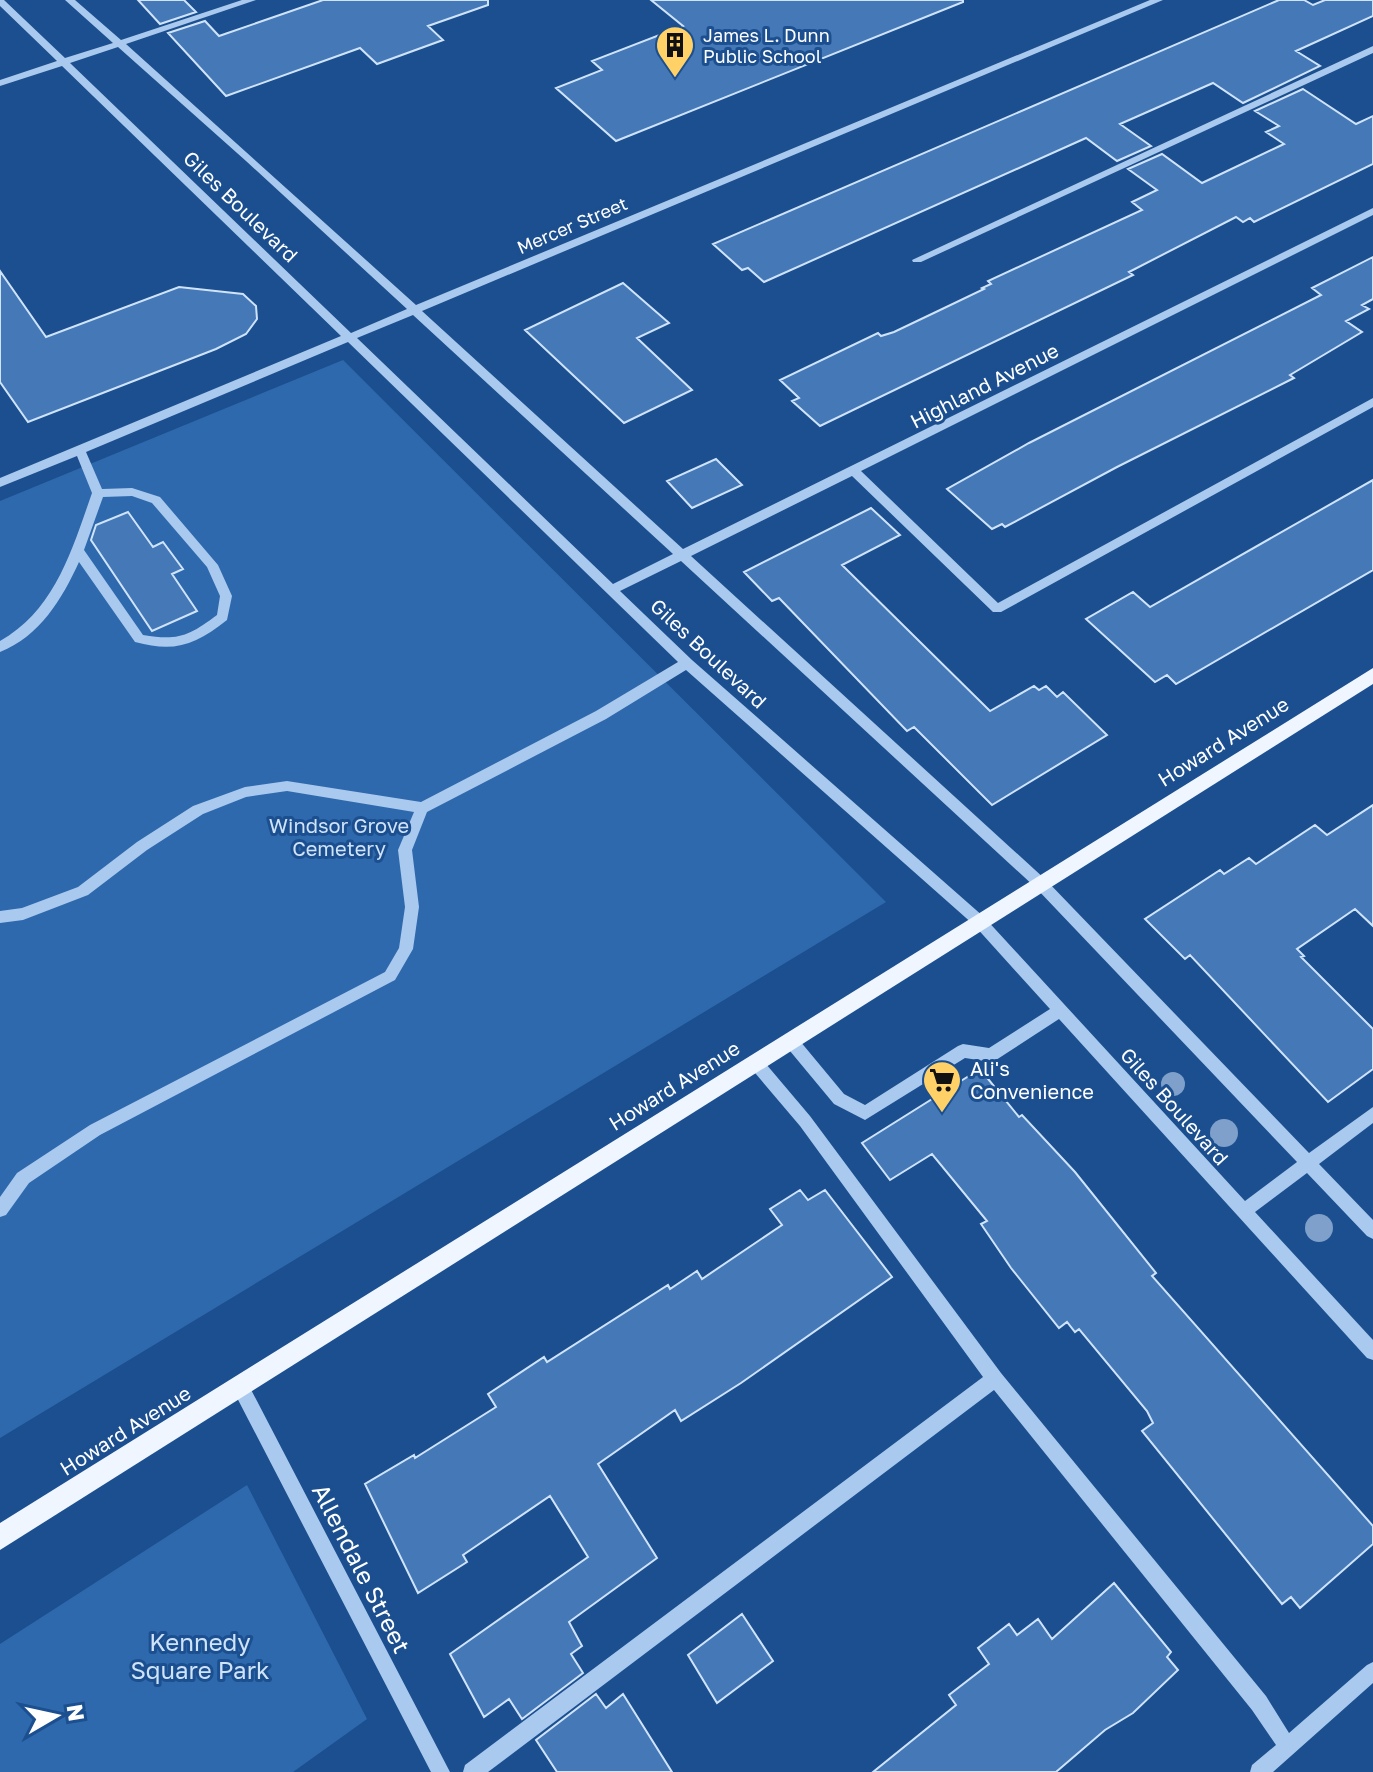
<svg xmlns="http://www.w3.org/2000/svg" width="1373" height="1772" font-family="'Golos Text',sans-serif">
<style>
.green{fill:#2e69ad}
.building{fill:#4478b7;stroke:#cfe3fa;stroke-width:2}
.lines{fill:none;stroke-linecap:round;stroke-linejoin:round}
.minor{fill:#a9c9ee;fill-rule:evenodd}
.major{fill:#f0f6ff;fill-rule:evenodd}
.tree{fill:#7ea0ca}
.labels{text-anchor:middle;dominant-baseline:central;stroke-width:6;stroke-linejoin:round;paint-order:stroke}
.far-poi-label{font-size:18px;fill:#fff;stroke:#1b4f8f;text-anchor:start}
.far-street-label{font-size:18px;fill:#fff;stroke:#1b4f8f}
.street-label{font-size:20px;fill:#fff;stroke:#1b4f8f}
.park-label{font-size:20px;fill:#cfe3fa;stroke:#1b4f8f}
.poi-label{font-size:20px;fill:#fff;stroke:#1b4f8f;text-anchor:start}
.near-street-label{font-size:24px;fill:#fff;stroke:#1b4f8f}
.near-park-label{font-size:24px;fill:#cfe3fa;stroke:#1b4f8f}
</style>
<rect width="100%" height="100%" fill="#1b4f8f"/>
<!-- green -->
<path class="green" d="M 343,360 L 886,902 L 0,1438 L 0,501 Z
M 247,1485 L 367,1719 L 293,1772 L 0,1772 L 0,1644 Z"/>
<!-- building -->
<path class="building" d="M 138,0 L 184,0 L 196,12 L 160,24 Z
M 323,0 L 488,0 L 488,5 L 428,26 L 443,40 L 377,64 L 360,48 L 226,96 L 168,33 L 205,21 L 219,36 Z
M 651,0 L 963,0 L 963,2 L 616,141 L 556,88 L 602,70 L 592,61 L 683,26 Z
M 1279,0 L 1304,0 L 1313,5 L 1325,0 L 1373,0 L 1373,16 L 1296,51 L 1320,66 L 1243,103 L 1213,83 L 1120,124 L 1151,146 L 1117,161 L 1086,138 L 764,282 L 748,268 L 742,270 L 713,244 Z
M 1303,89 L 1356,124 L 1373,116 L 1373,164 L 1254,222 L 1250,218 L 1243,222 L 1236,217 L 1129,272 L 1133,275 L 820,426 L 792,401 L 799,398 L 780,380 L 878,333 L 881,336 L 894,332 L 938,311 L 984,289 L 982,288 L 991,284 L 988,281 L 1142,210 L 1132,202 L 1157,190 L 1128,169 L 1162,154 L 1202,183 L 1284,144 L 1266,132 L 1279,126 L 1255,111 Z
M 1373,257 L 1373,299 L 1362,305 L 1369,309 L 1346,321 L 1362,332 L 1290,375 L 1294,378 L 1117,467 L 1005,527 L 1002,524 L 992,529 L 947,489 L 1029,443 L 1321,295 L 1312,288 Z
M 0,271 L 46,337 L 179,287 L 243,294 L 256,306 L 257,319 L 246,334 L 216,349 L 28,422 L 0,382 Z
M 623,283 L 669,323 L 637,338 L 692,390 L 624,423 L 525,330 Z
M 716,459 L 742,485 L 692,508 L 667,481 Z
M 1373,480 L 1373,570 L 1176,684 L 1167,675 L 1155,682 L 1086,619 L 1133,592 L 1150,607 Z
M 871,508 L 900,535 L 842,565 L 990,711 L 1034,686 L 1039,690 L 1046,686 L 1057,697 L 1063,692 L 1107,735 L 992,805 L 914,727 L 907,731 L 779,598 L 772,601 L 744,572 Z
M 128,512 L 153,547 L 163,542 L 183,569 L 172,574 L 197,611 L 152,631 L 91,540 L 96,525 Z
M 1373,805 L 1373,926 L 1355,909 L 1297,949 L 1304,956 L 1301,957 L 1373,1029 L 1373,1069 L 1328,1102 L 1190,955 L 1185,959 L 1145,919 L 1220,870 L 1224,874 L 1249,858 L 1256,864 L 1315,825 L 1327,835 Z
M 980,1069 L 1019,1117 L 1022,1115 L 1075,1172 L 1156,1273 L 1152,1276 L 1373,1526 L 1373,1544 L 1300,1608 L 1291,1597 L 1282,1604 L 1142,1431 L 1153,1423 L 1147,1411 L 1079,1329 L 1075,1332 L 1067,1322 L 1059,1328 L 1011,1268 L 981,1224 L 987,1221 L 932,1154 L 890,1180 L 862,1143 Z
M 800,1190 L 808,1200 L 825,1190 L 892,1277 L 741,1383 L 681,1421 L 675,1410 L 598,1464 L 657,1558 L 569,1622 L 582,1646 L 571,1654 L 583,1673 L 522,1719 L 509,1699 L 484,1717 L 450,1654 L 588,1557 L 550,1496 L 463,1555 L 467,1562 L 418,1593 L 365,1484 L 414,1455 L 415,1458 L 496,1407 L 488,1394 L 544,1357 L 547,1362 L 668,1285 L 670,1289 L 697,1271 L 702,1279 L 782,1225 L 770,1209 Z
M 1114,1583 L 1171,1652 L 1167,1657 L 1178,1670 L 1133,1713 L 1105,1730 L 1056,1772 L 873,1772 L 956,1705 L 949,1695 L 989,1664 L 978,1648 L 1009,1624 L 1017,1635 L 1038,1619 L 1052,1639 Z
M 742,1614 L 773,1661 L 717,1703 L 688,1655 Z
M 596,1694 L 606,1708 L 623,1694 L 672,1772 L 557,1772 L 536,1740 Z"/>
<g class="lines">
<!-- minor -->
<path class="minor" d="M 0,0 L 4,0 L 65,58 L 113,43 L 65,0 L 75,0 L 121,40 L 242,0 L 256,0 L 126,44 L 416,305 L 1150,0 L 1163,0 L 422,311 L 683,549 L 1373,208 L 1373,215 L 861,471 L 998,603 L 1373,398 L 1373,407 L 1001,612 L 993,612 L 852,476 L 691,556 L 1046,880 L 1309,1153 L 1373,1107 L 1373,1123 L 1319,1164 L 1373,1220 L 1373,1239 L 1367,1236 L 1307,1173 L 1255,1212 L 1373,1340 L 1373,1360 L 1367,1358 L 1059,1019 L 996,1060 L 991,1062 L 965,1058 L 865,1120 L 834,1104 L 785,1045 L 783,1040 L 785,1035 L 790,1033 L 795,1035 L 844,1094 L 865,1105 L 958,1046 L 963,1044 L 989,1048 L 1050,1009 L 974,925 L 686,670 L 606,719 L 427,812 L 412,850 L 419,907 L 413,949 L 395,980 L 100,1135 L 29,1183 L 6,1215 L 0,1217 L 0,1197 L 17,1173 L 90,1125 L 385,972 L 399,948 L 405,907 L 398,850 L 414,812 L 287,791 L 246,797 L 203,814 L 147,850 L 88,895 L 23,920 L 0,923 L 0,911 L 22,908 L 78,887 L 137,842 L 193,806 L 245,787 L 287,781 L 421,802 L 596,711 L 678,662 L 348,342 L 86,452 L 102,489 L 132,488 L 160,497 L 218,565 L 232,596 L 227,620 C 195,645 175,653 135,642 L 79,562 C 62,599 40,636 0,652 L 0,641 C 55,610 72,550 92,493 L 77,456 L 0,487 L 0,478 L 341,336 L 62,66 L 0,86 L 0,80 L 57,61 L 0,6 ZM 118,47 L 246,161 L 407,309 L 351,333 L 70,63 ZM 413,315 L 673,554 L 613,584 L 357,338 ZM 132,496 L 152,503 L 207,567 L 220,596 L 217,615 C 189,636 178,641 143,635 L 84,550 L 103,497 ZM 681,561 L 1036,888 L 1297,1162 L 1245,1201 L 984,917 L 692,660 L 620,591 Z
M 1373,46 L 1373,53 L 921,262 L 913,262 L 912,260 Z
M 755,1055 L 760,1057 L 810,1116 L 1001,1373 L 1266,1696 L 1289,1733 L 1367,1665 L 1373,1662 L 1373,1683 L 1273,1772 L 1250,1772 L 1252,1765 L 1276,1745 L 1252,1710 L 994,1390 L 488,1772 L 463,1772 L 465,1765 L 983,1377 L 800,1126 L 750,1067 L 748,1062 L 750,1057 Z
M 240,1378 L 246,1380 L 450,1772 L 431,1772 L 234,1392 L 232,1386 L 234,1380 Z"/>
<!-- major -->
<path class="major" d="M 1373,668 L 1373,684 L 0,1550 L 0,1523 Z"/>
</g>
<!-- trees -->
<g class="tree">
<circle cx="1173" cy="1084" r="12"/>
<circle cx="1224" cy="1133" r="14"/>
<circle cx="1319" cy="1228" r="14"/>
</g>
<!-- icons -->
<defs>
<g id="building-pin" transform="scale(2)"><path d="M0 17L-7.5 6A9.5 9.5 0 1 1 7.5 6Z" fill="#ffd166" stroke="#1b4f8f"/><path d="M-4-6H4V6H1V3H-1V6H-4ZM-2.5-4.3h1.7v1.8h-1.7ZM.8-4.3h1.7v1.8H.8ZM-2.5-1h1.7V.8h-1.7ZM.8-1h1.7V.8H.8Z" fill="#111"/></g>
<g id="supermarket-pin" transform="scale(2)"><path d="M0 17L-7.5 6A9.5 9.5 0 1 1 7.5 6Z" fill="#ffd166" stroke="#1b4f8f"/><path d="M-6-5.5h2.5l.6 2H6L4.5 2H-2.5L-4.4-4H-6ZM-1.5 3.2a1.3 1.3 0 1 0 .1 0ZM3 3.2a1.3 1.3 0 1 0 .1 0Z" fill="#111"/></g>
</defs>
<g fill-rule="evenodd">
<use href="#building-pin" x="675" y="45"/>
<use href="#supermarket-pin" x="942" y="1080"/>
</g>
<g class="labels">
<!-- far-poi labels -->
<g class="far-poi-label">
<text x="703" y="35">James L. Dunn<tspan x="703" dy="21">Public School</tspan></text>
</g>
<!-- far-street labels -->
<g class="far-street-label">
<text transform="translate(572 225) rotate(-23)">Mercer Street</text>
</g>
<!-- street labels -->
<g class="street-label">
<text transform="translate(241 206) rotate(44)">Giles Boulevard</text>
<text transform="translate(984 385) rotate(-27)">Highland Avenue</text>
<text transform="translate(709 653) rotate(43)">Giles Boulevard</text>
<text transform="translate(1223 741) rotate(-32)">Howard Avenue</text>
<text transform="translate(674 1085) rotate(-32)">Howard Avenue</text>
<text transform="translate(1175 1106) rotate(48)">Giles Boulevard</text>
<text transform="translate(125 1430) rotate(-32)">Howard Avenue</text>
</g>
<!-- park labels -->
<g class="park-label">
<text x="339" y="825">Windsor Grove<tspan x="339" dy="23">Cemetery</tspan></text>
</g>
<!-- poi labels -->
<g class="poi-label">
<text x="970" y="1068">Ali's<tspan x="970" dy="23">Convenience</tspan></text>
</g>
<!-- near-street labels -->
<g class="near-street-label">
<text transform="translate(362 1568) rotate(63)">Allendale Street</text>
</g>
<!-- near-park labels -->
<g class="near-park-label">
<text x="200" y="1641">Kennedy<tspan x="200" dy="28">Square Park</tspan></text>
</g>
</g>
<!-- north arrow -->
<g transform="translate(56 1716) rotate(81)" stroke="#1b4f8f" stroke-width="6" paint-order="stroke">
<path d="M0-6L14 30L0 20L-14 30Z" fill="#ffffff"/>
<text y="-12" font-size="22" font-weight="bold" text-anchor="middle" fill="#ffffff">N</text>
</g>
</svg>
